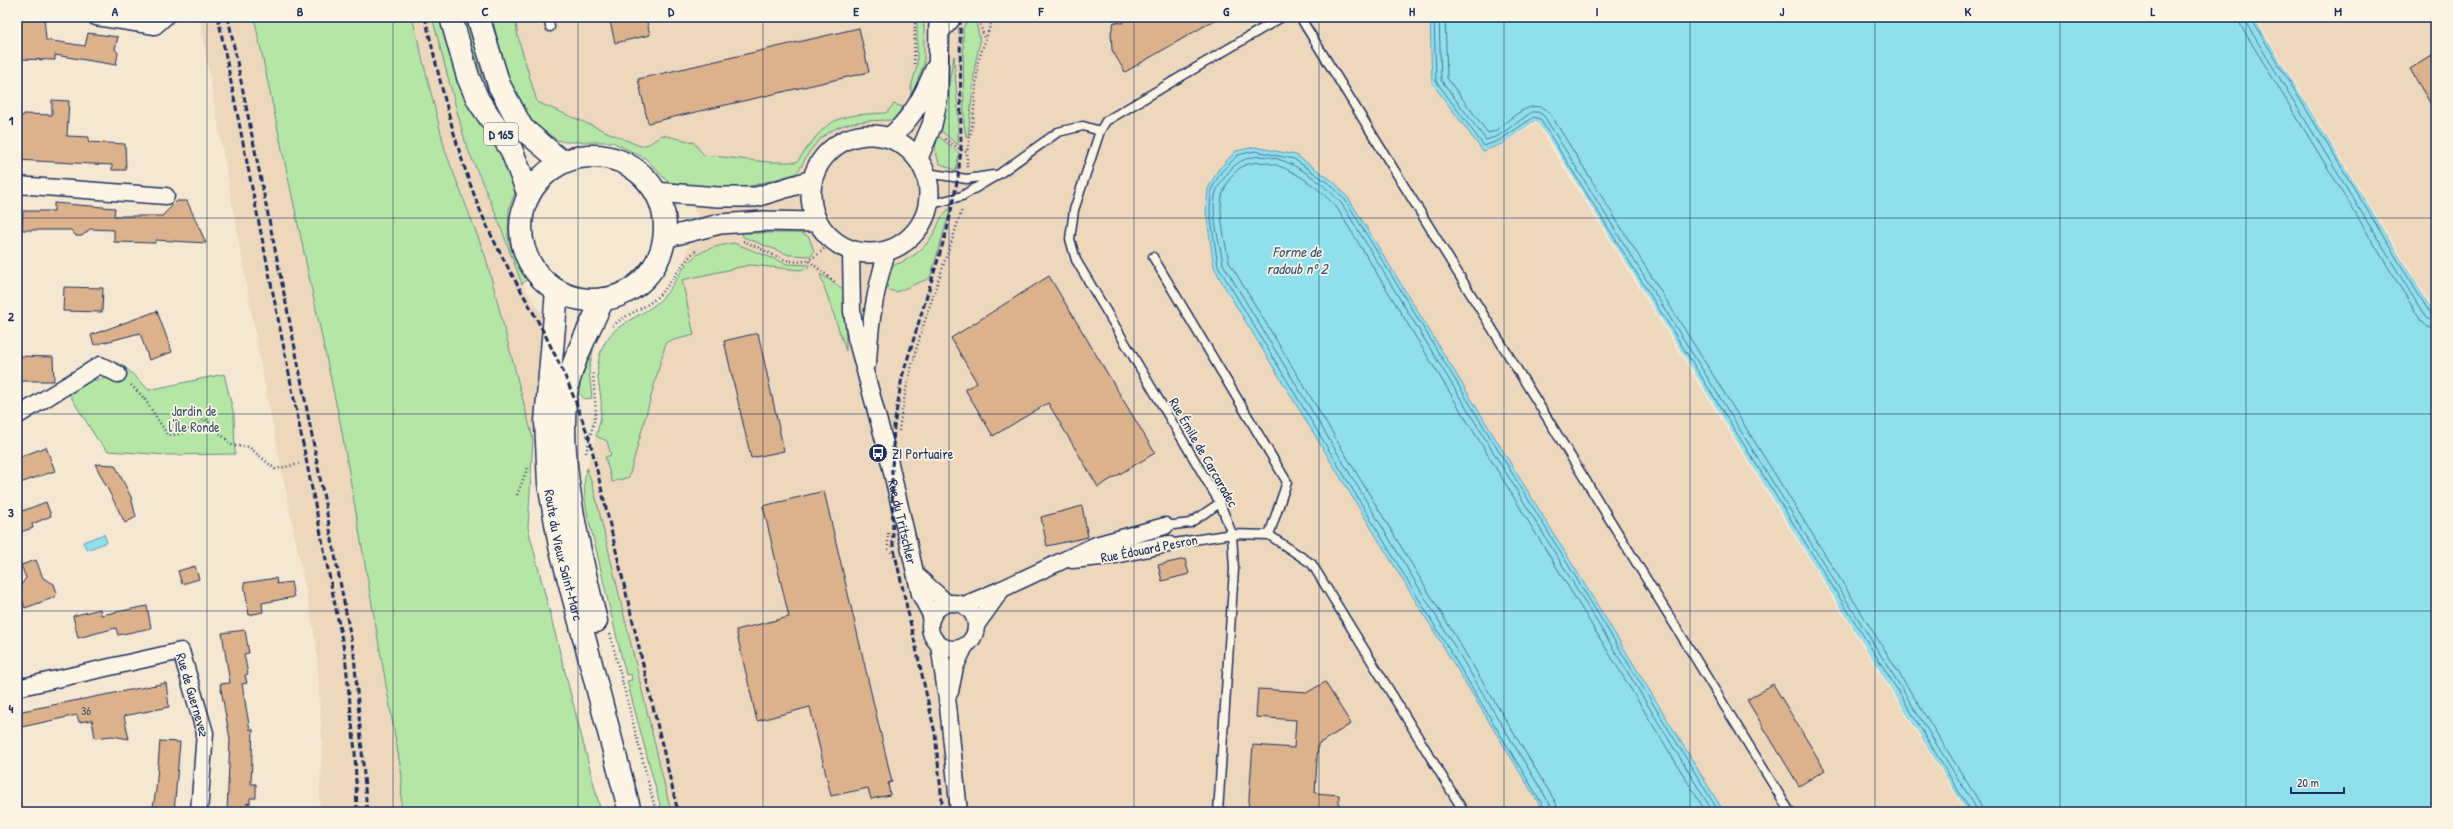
<svg xmlns="http://www.w3.org/2000/svg" width="2453" height="829" font-family="'Patrick Hand',sans-serif">
<style>
.built{fill:#edd8be}
.green{fill:#b5e6a6;stroke:#688a82}
.water{fill:#90dfed;stroke:#6199b4}
.pier{fill:#f5e8d3}
.lines{fill:none;stroke-linecap:round;stroke-linejoin:round}
.shore{stroke:#4a7597;stroke-width:1}
.building{fill:#dbb28c;stroke:#1b2f5e}
.service-casing{stroke:#1b2f5e;stroke-width:11}
.minor-casing{stroke:#1b2f5e;stroke-width:19}
.tertiary-casing{stroke:#1b2f5e;stroke-width:22}
.secondary-casing{stroke:#1b2f5e;stroke-width:25}
.trunk-casing{stroke:#1b2f5e;stroke-width:25}
.path{stroke:#1b2f5e;stroke-width:2.5;stroke-dasharray:1 3;stroke-linecap:butt}
.service{stroke:#fcf5e5;stroke-width:8}
.minor{stroke:#fcf5e5;stroke-width:16}
.tertiary{stroke:#fcf5e5;stroke-width:19}
.secondary{stroke:#fcf5e5;stroke-width:22}
.trunk{stroke:#fcf5e5;stroke-width:22}
.rail{stroke:#1b2f5e;stroke-width:3;stroke-dasharray:6 3;stroke-linecap:butt}
.grid{fill:none;stroke:#1b2f5e;stroke-width:1;stroke-opacity:0.55}
.labels{text-anchor:middle;dominant-baseline:central;stroke-width:3.5;stroke-linejoin:round;paint-order:stroke}
.number-label{font-size:12px;fill:#4b506a}
.shield{fill:#fcf5e5;stroke:#5e6a86;stroke-width:1}
.shield-label{font-size:13px;font-weight:bold;fill:#1b2f5e}
.park-label{font-size:14px;fill:#3a546c;stroke:#fcf5e5}
.street-label{font-size:14px;fill:#1b2f5e;stroke:#fcf5e5}
.poi-label{font-size:14px;fill:#1b2f5e;stroke:#fcf5e5;text-anchor:start}
.water-label{font-size:15px;font-style:italic;fill:#32527b;stroke:#fcf5e5}
.neatline{fill:none;stroke:#1b2f5e;stroke-width:1.5}
.grid-label{font-size:13px;text-anchor:middle;font-weight:bold;fill:#1b2f5e}
</style>
<rect width="100%" height="100%" fill="#f5e8d3"/>
<filter id="ink" filterUnits="userSpaceOnUse"><feTurbulence type="fractalNoise" baseFrequency=".025" numOctaves="2"/><feDisplacementMap in="SourceGraphic" scale="8" xChannelSelector="R" yChannelSelector="G"/><feConvolveMatrix kernelMatrix="1 2 1 2 8 2 1 2 1" color-interpolation-filters="sRGB"/></filter>
<g filter="url(#ink)">
<!-- built -->
<path class="built" d="M 199,17 L 254,17 L 341,427 L 402,776 L 401,812 L 319,812 L 322,743 L 316,642 L 262,372 Z
M 412,17 L 432,17 L 466,145 L 495,212 L 522,284 L 548,323 L 540,404 L 533,439 L 486,258 L 446,153 Z
M 505,17 L 1430,17 L 1432,83 L 1536,120 L 1968,812 L 1724,812 L 1349,199 L 1296,155 L 1211,239 L 1214,267 L 1224,286 L 1544,812 L 671,812 L 595,494 L 587,468 L 596,436 L 607,441 L 621,479 L 698,214 L 636,146 L 532,101 Z
M 2253,17 L 2436,17 L 2436,316 Z"/>
<!-- green -->
<path class="green" d="M 254,17 L 412,17 L 446,153 L 486,258 L 533,439 L 528,528 L 601,812 L 401,812 L 402,776 L 341,427 Z
M 432,17 L 442,17 L 482,124 L 509,166 L 516,189 L 509,209 L 508,237 L 512,251 L 528,279 L 522,284 L 495,212 L 466,145 Z
M 461,17 L 468,17 L 501,110 L 499,112 L 482,75 Z
M 492,17 L 515,17 L 518,37 L 537,102 L 640,146 L 649,144 L 662,135 L 693,142 L 704,155 L 768,162 L 797,162 C 828,118 833,115 886,113 L 894,104 L 903,107 L 893,120 C 859,121 832,120 810,151 C 804,159 802,168 795,174 L 743,188 L 683,186 L 668,182 L 645,158 L 612,142 L 565,142 L 557,140 L 531,122 L 522,108 L 507,77 Z
M 917,17 L 924,17 L 924,63 L 911,97 L 911,87 L 917,66 Z
M 969,17 L 975,17 L 980,41 L 975,65 L 968,137 L 966,137 L 964,123 L 963,28 Z
M 954,56 L 958,114 L 958,145 L 940,130 Z
M 938,136 L 959,153 L 956,171 L 939,163 L 935,149 Z
M 951,208 L 930,278 L 896,292 L 882,288 L 890,266 C 907,262 923,251 932,236 C 939,226 940,214 951,208 Z
M 742,233 L 801,233 L 809,237 L 814,251 L 811,256 L 789,255 L 743,237 Z
M 734,243 L 787,264 L 809,265 L 808,268 L 800,270 L 750,265 L 682,280 L 694,335 L 666,342 L 629,477 L 612,482 L 605,457 L 611,455 L 607,441 L 596,436 C 598,428 601,420 601,412 C 603,394 594,376 599,358 C 608,319 643,321 665,295 C 674,285 681,268 692,259 C 704,248 718,246 734,243 Z
M 820,274 L 845,290 L 846,351 Z
M 594,346 L 589,369 L 592,398 L 585,399 L 576,391 Z
M 122,364 L 149,390 L 224,374 L 234,415 L 235,454 L 167,455 L 108,451 L 97,439 L 69,394 L 89,381 L 109,378 Z
M 587,468 L 595,494 L 671,812 L 662,812 L 627,681 L 632,680 L 631,674 L 626,675 C 616,635 606,594 597,553 C 591,527 579,494 587,468 Z"/>
<!-- water -->
<path class="water" d="M 1430,17 L 2253,17 L 2436,316 L 2436,812 L 1968,812 L 1536,120 L 1502,144 L 1483,151 L 1432,83 Z
M 1255,147 L 1296,155 L 1334,182 L 1349,199 L 1724,812 L 1544,812 L 1224,286 L 1214,267 L 1206,212 L 1208,189 L 1218,170 L 1236,151 Z
M 104,534 L 107,542 L 87,550 L 83,542 Z"/>
<!-- pier -->
<path class="pier" d="M 2253,17 L 2255,17 L 2436,312 L 2436,316 Z
M 1536,120 L 1558,153 L 1968,812 L 1966,812 L 1536,123 L 1496,148 Z"/>
<g class="lines">
<!-- shore -->
<path class="shore" d="M 1434,17 L 1436,81 L 1484,146 L 1500,140 L 1534,117 L 1540,119 L 1905,702 L 1971,812
M 1439,17 L 1441,80 L 1486,140 L 1498,136 L 1532,112 L 1538,112 L 1544,116 L 1975,806 L 1976,812
M 1445,17 L 1447,78 L 1488,133 L 1495,131 C 1508,121 1533,95 1549,112 L 1980,803 L 1982,812
M 2239,17 L 2241,26 L 2421,321 L 2428,327 L 2436,328
M 2245,17 L 2246,23 L 2426,318 L 2436,322
M 2250,17 L 2431,315 L 2436,317
M 1547,812 L 1218,266 L 1210,212 L 1211,190 L 1221,172 L 1238,155 L 1255,151 L 1294,159 L 1331,185 L 1346,201 L 1719,812
M 1552,812 L 1551,806 L 1223,264 C 1220,243 1210,213 1216,192 C 1219,184 1226,175 1231,169 C 1264,135 1318,177 1342,204 L 1713,812
M 1558,812 L 1556,803 L 1229,262 C 1226,245 1217,210 1223,193 C 1244,131 1310,177 1337,208 L 1706,812"/>
</g>
<!-- building -->
<path class="building" d="M 18,17 L 44,17 L 46,40 L 85,46 L 88,33 L 118,37 L 115,49 L 118,53 L 116,65 L 55,55 L 55,60 L 17,59 Z
M 609,17 L 646,17 L 650,35 L 615,43 Z
M 1124,17 L 1220,17 L 1125,72 L 1112,50 L 1111,32 L 1114,22 L 1123,23 Z
M 859,28 L 869,72 L 648,123 L 638,79 Z
M 2436,53 L 2436,113 L 2410,69 Z
M 52,100 L 69,101 L 67,136 L 89,137 L 88,142 L 125,144 L 126,170 L 112,170 L 112,165 L 17,160 L 17,116 L 23,116 L 24,114 L 52,115 Z
M 177,201 L 187,201 L 206,243 L 156,240 L 155,243 L 114,242 L 114,230 L 90,229 L 82,236 L 76,236 L 71,230 L 22,230 L 23,211 L 54,211 L 54,203 L 115,208 L 114,216 L 162,216 Z
M 1049,276 L 1155,453 L 1098,487 L 1048,403 L 993,436 L 965,389 L 977,383 L 951,338 Z
M 64,287 L 103,288 L 102,312 L 63,311 Z
M 157,311 L 172,352 L 149,360 L 140,333 L 94,345 L 91,335 Z
M 758,333 L 784,451 L 751,458 L 724,341 Z
M 17,356 L 53,357 L 54,381 L 17,381 Z
M 46,447 L 55,471 L 17,484 L 17,458 Z
M 95,464 L 115,465 L 131,497 L 136,517 L 125,523 Z
M 824,491 L 892,782 L 888,783 L 890,795 L 871,799 L 868,788 L 831,796 L 810,707 L 757,721 L 736,630 L 789,617 L 763,506 Z
M 46,502 L 51,516 L 32,524 L 33,528 L 17,533 L 17,513 Z
M 1082,506 L 1088,537 L 1047,546 L 1041,517 Z
M 1185,559 L 1189,574 L 1162,581 L 1158,565 Z
M 36,560 L 43,578 L 54,584 L 57,593 L 53,598 L 25,608 L 20,594 L 21,585 L 26,578 L 21,565 Z
M 195,566 L 199,579 L 182,584 L 178,571 Z
M 276,578 L 277,584 L 291,582 L 294,597 L 262,603 L 263,612 L 249,615 L 244,583 Z
M 147,606 L 151,628 L 118,635 L 116,628 L 78,638 L 73,616 L 100,609 L 101,615 Z
M 245,630 L 249,653 L 244,654 L 248,674 L 245,675 L 247,683 L 242,684 L 250,730 L 253,729 L 251,784 L 256,784 L 256,798 L 250,798 L 250,804 L 247,803 L 247,812 L 227,812 L 230,739 L 220,684 L 230,683 L 222,633 Z
M 1325,682 L 1351,724 L 1318,744 L 1315,793 L 1339,795 L 1339,812 L 1248,812 L 1253,745 L 1294,748 L 1296,720 L 1256,717 L 1258,689 L 1308,692 Z
M 166,683 L 169,707 L 124,716 L 129,739 L 112,736 L 95,738 L 92,720 L 79,722 L 77,715 L 17,728 L 17,712 Z
M 1773,684 L 1825,770 L 1799,786 L 1747,700 Z
M 160,741 L 180,742 L 174,812 L 152,812 L 156,790 Z"/>
<g class="lines">
<!-- service casing -->
<g class="service-casing">
<path id="service" d="M 548,17 L 550,27
M 1300,17 L 1790,812
M 926,173 L 967,179 L 994,175
M 929,205 L 962,196 L 999,174 L 1058,132 L 1083,126 L 1100,131
M 1153,257 L 1287,482 L 1269,535
M 1165,526 L 1190,523 L 1220,503
M 1168,544 L 1232,534 L 1269,535 L 1312,564 L 1464,812
M 1218,812 L 1234,569 L 1232,534 L 1220,503 L 1076,260 L 1070,239 L 1074,210 L 1100,131 L 1106,121 L 1282,17"/>
</g>
<!-- minor casing -->
<g class="minor-casing">
<g id="minor">
<path d="M 96,17 L 155,26 L 165,17"/>
<path d="M 939,34 L 954,17"/>
<path d="M 17,185 L 166,196"/>
<path id="s1" d="M 851,251 L 852,311 L 856,338 L 888,455 L 920,594 L 932,617"/>
<path d="M 868,362 C 870,322 875,290 887,252"/>
<path d="M 17,416 L 100,365 L 118,374"/>
<path d="M 1072,560 L 1110,556 L 1168,544"/>
<path d="M 916,575 L 947,603"/>
<circle cx="953" cy="626" r="23"/>
<path d="M 964,605 L 1002,589 L 1096,545 L 1165,526"/>
<path d="M 977,624 L 1002,589"/>
<path d="M 939,644 L 948,706 L 959,812"/>
<path id="s2" d="M 17,688 L 181,651 L 205,733 L 199,812"/>
<path d="M 950,692 L 955,667 L 965,646"/>
</g>
</g>
<!-- tertiary casing -->
<g class="tertiary-casing">
<path id="tertiary" d="M811 194a59 59 0 1 1 118 0a59 59 0 1 1-118 0Z
M 889,138 C 912,119 924,96 935,69
M 918,158 L 932,125 L 938,97 L 939,17
M 655,192 L 718,197 L 756,197 L 812,180
M 664,238 L 720,224 L 764,221 L 817,222"/>
</g>
<!-- secondary casing -->
<g class="secondary-casing">
<g id="secondary">
<circle cx="593" cy="228" r="72"/>
<path id="s3" d="M 557,291 L 546,421 L 549,483 L 560,546 L 630,812"/>
<path d="M 596,621 C 580,556 554,448 568,383 C 575,354 591,326 603,299"/>
</g>
</g>
<!-- trunk casing -->
<g class="trunk-casing">
<path id="trunk" d="M 451,17 L 468,77 L 478,100 L 511,149 L 529,195
M 478,17 L 499,85 L 522,128 L 562,162"/>
</g>
<!-- path -->
<path class="path" d="M 978,17 L 984,38
M 914,68 L 915,17
M 945,139 L 961,150 L 967,152 L 973,120 L 978,62 L 993,17
M 967,167 L 967,152
M 743,241 C 779,255 802,280 831,240
M 809,261 L 835,282
M 613,326 C 625,314 643,310 656,298 C 673,283 680,263 698,249
M 131,385 L 144,398 L 167,434 C 181,437 194,427 205,419 L 233,446 L 249,447 L 275,469 L 299,464
M 899,431 C 909,352 939,284 962,209
M 586,453 L 596,413 L 593,373
M 517,495 L 528,467
M 888,533 L 888,549 L 894,556
M 610,634 L 656,812"/>
<!-- service -->
<use href="#service" class="service"/>
<!-- minor -->
<use href="#minor" class="minor"/>
<!-- tertiary -->
<use href="#tertiary" class="tertiary"/>
<!-- secondary -->
<use href="#secondary" class="secondary"/>
<!-- trunk -->
<use href="#trunk" class="trunk"/>
<!-- rail -->
<path class="rail" d="M 218,17 L 345,655 L 355,752 L 357,812
M 228,17 L 296,353 L 354,654 L 367,812
M 425,17 C 441,85 456,153 483,217 C 503,264 532,306 553,351 C 568,380 579,410 590,441 L 678,812
M 943,812 L 935,733 L 893,545 L 892,470 L 894,426 L 902,377 L 947,230 L 958,177 L 961,150 L 960,17"/>
</g>
</g>
<!-- grid -->
<path class="grid" d="M 207,17 L 207,812M 393,17 L 393,812M 578,17 L 578,812M 763,17 L 763,812M 949,17 L 949,812M 1134,17 L 1134,812M 1319,17 L 1319,812M 1504,17 L 1504,812M 1690,17 L 1690,812M 1875,17 L 1875,812M 2060,17 L 2060,812M 2246,17 L 2246,812M 17,218 L 2436,218M 17,414 L 2436,414M 17,611 L 2436,611"/>
<!-- icons -->
<defs>
<g id="bus-disc" transform="scale(1)"><circle r="9.5" fill="#1b2f5e" stroke="#fcf5e5"/><path d="M-5-6H5V4H4V6H2V4H-2V6H-4V4H-5ZM-3.5-4V0h7V-4ZM-3.5 1.2v1.5H-2V1.2ZM2 1.2v1.5H3.5V1.2Z" fill="#fff"/></g>
</defs>
<g fill-rule="evenodd">
<use href="#bus-disc" x="878" y="453"/>
</g>
<g class="labels">
<!-- number labels -->
<g class="number-label">
<text x="86" y="710">36</text>
</g>
<!-- shield labels -->
<rect class="shield" x="484" y="123" width="34" height="22" rx="3"/>
<g class="shield-label">
<text x="501" y="134">D 165</text>
</g>
<!-- park labels -->
<g class="park-label">
<text x="194" y="410">Jardin de<tspan x="194" dy="16">l'Île Ronde</tspan></text>
</g>
<!-- street labels -->
<g class="street-label">
<text transform="translate(1204 452) rotate(60)">Rue Émile de Carcaradec</text>
<text stroke="none"><textPath href="#s1" startOffset="277">Rue du Tritschler</textPath></text>
<text transform="translate(1149 548) rotate(-11)">Rue Édouard Pesron</text>
<text stroke="none"><textPath href="#s3" startOffset="266">Route du Vieux Saint-Marc</textPath></text>
<text stroke="none"><textPath href="#s2" startOffset="214">Rue de Guernevez</textPath></text>
</g>
<!-- poi labels -->
<g class="poi-label">
<text x="892" y="453">ZI Portuaire</text>
</g>
<!-- water labels -->
<g class="water-label">
<text x="1297" y="251">Forme de<tspan x="1297" dy="17">radoub nº 2</tspan></text>
</g>
</g>
<!-- margin -->
<rect width="2453" height="829" fill="none" stroke="#fcf5e5" stroke-width="44"/>
<!-- scale -->
<path d="M2291 787v6h53v-6" fill="none" stroke="#1b2f5e" stroke-width="2"/>
<text x="2297" y="787" font-size="12" fill="#1b2f5e" stroke="#fcf5e5" stroke-width="3" paint-order="stroke">20 m</text>
<rect x="22" y="22" width="2409" height="785" class="neatline"/>
<g class="grid-label">
<text x="115" y="16">A</text>
<text x="300" y="16">B</text>
<text x="485" y="16">C</text>
<text x="671" y="16">D</text>
<text x="856" y="16">E</text>
<text x="1041" y="16">F</text>
<text x="1226" y="16">G</text>
<text x="1412" y="16">H</text>
<text x="1597" y="16">I</text>
<text x="1782" y="16">J</text>
<text x="1968" y="16">K</text>
<text x="2153" y="16">L</text>
<text x="2338" y="16">M</text>
<text x="11" y="125">1</text>
<text x="11" y="321">2</text>
<text x="11" y="517">3</text>
<text x="11" y="713">4</text>
</g>
</svg>
